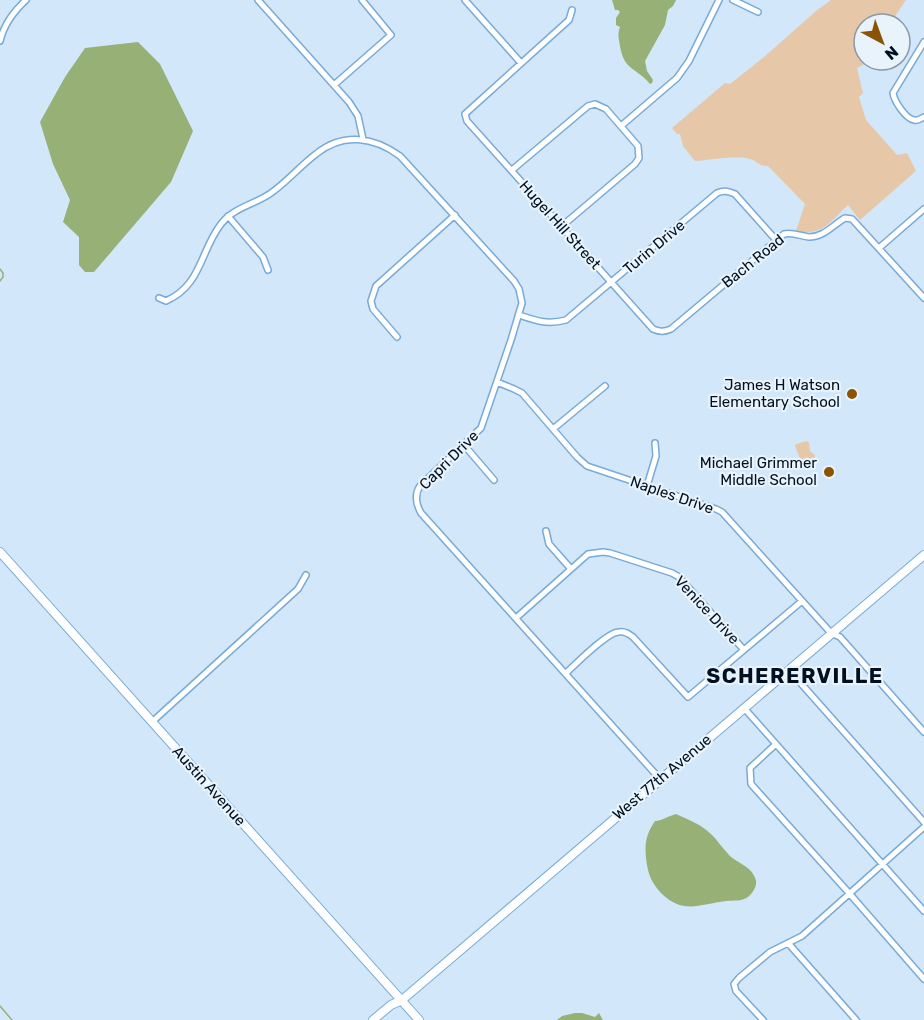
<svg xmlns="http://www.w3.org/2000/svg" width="924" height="1020" font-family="Rubik,sans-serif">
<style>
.green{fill:#e6c8a9}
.water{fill:#97b076}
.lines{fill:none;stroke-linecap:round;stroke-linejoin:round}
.stream{stroke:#97b076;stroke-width:1.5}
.street-casing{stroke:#78aad8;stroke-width:8}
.secondary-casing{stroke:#78aad8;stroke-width:10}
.street{stroke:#fff;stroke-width:5}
.secondary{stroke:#fff;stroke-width:8}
.poi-dot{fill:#8a5404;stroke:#e8f3fc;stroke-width:2}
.labels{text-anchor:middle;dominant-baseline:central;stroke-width:4.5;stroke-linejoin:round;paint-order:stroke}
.street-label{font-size:15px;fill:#001021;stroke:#e8f3fc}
.poi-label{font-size:15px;fill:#001021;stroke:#e8f3fc;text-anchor:end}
.district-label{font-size:21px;font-weight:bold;letter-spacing:1.5px;fill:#001021;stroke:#e8f3fc}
</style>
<rect width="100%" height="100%" fill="#d2e7fa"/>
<!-- green -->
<path class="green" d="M 831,0 L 906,0 L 892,21 L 889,22 L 887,24 L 864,24 L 864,60 L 872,60 L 857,68 L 863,93 L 859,97 L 866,120 L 897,155 L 907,153 L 916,171 L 860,220 L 848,205 C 830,222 823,236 796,231 L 805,204 L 768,166 C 760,167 757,161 750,159 C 734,155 711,160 695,161 L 683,146 L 680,134 L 677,134 L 672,128 L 725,83 L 730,84 L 764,57 L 816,11 Z
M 807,441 L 809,443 L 810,451 L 815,455 L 815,460 L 808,466 L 801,461 L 795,446 L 796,444 Z"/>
<!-- water -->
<path class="water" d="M 612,0 L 676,0 L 673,6 L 668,10 L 665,25 L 645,61 L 647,71 L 653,80 L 652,83 L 650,84 C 636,67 624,71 620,46 C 619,39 617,35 620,27 L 616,25 L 616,18 L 620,12 L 618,10 L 615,10 Z
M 138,42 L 160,64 L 193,131 L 171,182 L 94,272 L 85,272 L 79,265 L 79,237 L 63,222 L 70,200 L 53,164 L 40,122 L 65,77 L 85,48 Z
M 676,814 C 689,820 701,824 712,835 C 718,841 723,849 730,856 C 739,864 753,867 756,881 C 757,887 752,894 748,897 C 741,902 734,900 726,901 C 700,904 683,915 661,893 C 653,884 649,877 647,865 C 644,846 645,836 655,821 C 662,821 668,816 676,814 Z
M 575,1013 L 582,1013 L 595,1017 L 599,1013 L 603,1020 L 557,1020 L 562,1016 Z"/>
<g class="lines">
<!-- stream -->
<path class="stream" d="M 0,269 L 3,273 L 3,277 L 0,281
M 0,1006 L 12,1020"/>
<!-- street casing -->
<g class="street-casing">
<path id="street" d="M 258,0 L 349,102 L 358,116 L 363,139
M 465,0 L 521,63
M 733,0 L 758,12
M 572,10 L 569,20 L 465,114 L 467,121 L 653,329 C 660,332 664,332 671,329 L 784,234 C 793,232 800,236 809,237 C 824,237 833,225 845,218 L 852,219 L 924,298
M 0,41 C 4,24 13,12 26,0
M 924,42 L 893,93 C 894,101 906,119 914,120 C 919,121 921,118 924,117
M 334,85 L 391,35 L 362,0
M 621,126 L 677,78 L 689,61 L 719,0
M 512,170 L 588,106 L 595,104 L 606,109 L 638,146 L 639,158 L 635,164 L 562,226
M 228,216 L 263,257 L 268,270
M 879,248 L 924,209
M 159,298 L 166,301 C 202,285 200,251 221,224 C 234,207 254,205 271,193 C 287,182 300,166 316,154 C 343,132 374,137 400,156 L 514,281 L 519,289 L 522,303 L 511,340 L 481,428 L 420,486 C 414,495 416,504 421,513 L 660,779
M 519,315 C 537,321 547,325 566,320 L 717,193 C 724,190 728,191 735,194 L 776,240
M 397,337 L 373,309 L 371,301 L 376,286 L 455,215
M 497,382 L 514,389 L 522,393 L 577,457 L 587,466 L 716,509 L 722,512 L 831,633 L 840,637 L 924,732
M 553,429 L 605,386
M 464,445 L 494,480
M 647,486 L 656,456 L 655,443
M 546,531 L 549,544 L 571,569
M 516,618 L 588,554 L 603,552 L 610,553 L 672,573 L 679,577 L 744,650
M 789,670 L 924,822
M 566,673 C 576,664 607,632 619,632 C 625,631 629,634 633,637 L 688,697 L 802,601
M 744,708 L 924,911
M 152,722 L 298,589 L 306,575
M 776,744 L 750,768 L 751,784 L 849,893 L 924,979
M 788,943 L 856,1020
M 763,1020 L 736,991 L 734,984 L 739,978 L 770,952 L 802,936 L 924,827"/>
</g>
<!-- secondary casing -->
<g class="secondary-casing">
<path id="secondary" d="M 0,552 L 419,1020
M 373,1020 L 391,1005 L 402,1000 L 924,555"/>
</g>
<!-- street -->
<use href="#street" class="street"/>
<!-- secondary -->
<use href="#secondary" class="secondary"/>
</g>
<!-- markers -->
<g class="poi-dot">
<circle cx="852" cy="394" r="6"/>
<circle cx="829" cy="472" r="6"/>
</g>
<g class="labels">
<!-- street labels -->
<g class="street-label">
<text transform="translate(560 225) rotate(48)">Hugel Hill Street</text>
<text transform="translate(654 247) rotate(-40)">Turin Drive</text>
<text transform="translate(753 261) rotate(-39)">Bach Road</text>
<text transform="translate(449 460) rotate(-45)">Capri Drive</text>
<text transform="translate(672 495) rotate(19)">Naples Drive</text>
<text transform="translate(707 610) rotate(47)">Venice Drive</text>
<text transform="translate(662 777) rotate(-40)">West 77th Avenue</text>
<text transform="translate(209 786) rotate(48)">Austin Avenue</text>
</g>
<!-- poi labels -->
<g class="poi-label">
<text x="840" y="385">James H Watson<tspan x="840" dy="17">Elementary School</tspan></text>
<text x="817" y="463">Michael Grimmer<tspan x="817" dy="17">Middle School</tspan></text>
</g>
<!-- district labels -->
<g class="district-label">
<text x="795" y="675">SCHERERVILLE</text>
</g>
</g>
<!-- north arrow -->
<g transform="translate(882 42) rotate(139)"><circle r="28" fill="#e8f3fc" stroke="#8b98a4" stroke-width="1.5"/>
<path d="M0-4.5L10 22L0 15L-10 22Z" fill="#8a5404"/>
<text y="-9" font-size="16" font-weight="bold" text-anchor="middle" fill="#001021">N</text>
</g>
</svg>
